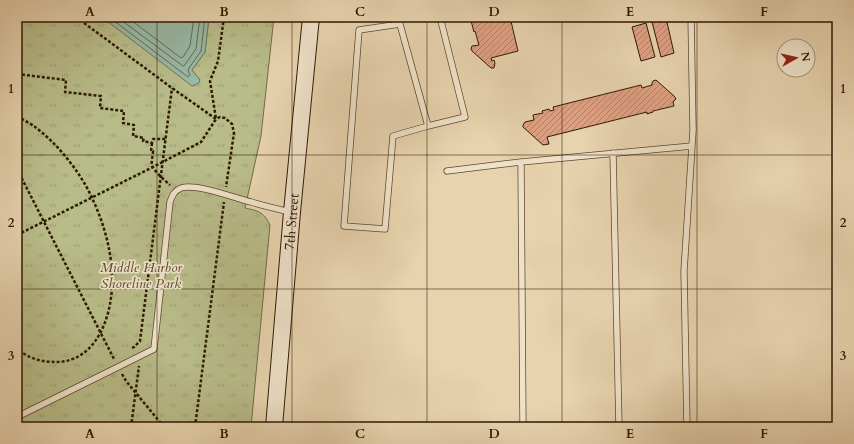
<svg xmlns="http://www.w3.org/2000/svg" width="854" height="444" font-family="Cardo,serif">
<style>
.grass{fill:url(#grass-tufts);stroke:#746a46}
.water{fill:#98b9a5;stroke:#6e7964}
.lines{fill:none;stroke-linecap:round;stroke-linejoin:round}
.shore{stroke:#646954;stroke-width:1}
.building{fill:url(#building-hatch);stroke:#2f1903}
.lane-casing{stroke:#5d482e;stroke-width:7}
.secondary-casing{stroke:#2f1903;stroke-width:18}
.path{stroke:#2f1903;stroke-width:2.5;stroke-dasharray:3 2;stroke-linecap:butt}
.lane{stroke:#efe2ca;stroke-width:5.5}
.secondary{stroke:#efe2ca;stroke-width:16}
.grid{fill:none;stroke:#2f1903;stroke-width:1;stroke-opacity:0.55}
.labels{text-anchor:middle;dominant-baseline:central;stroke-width:3.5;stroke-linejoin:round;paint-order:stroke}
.street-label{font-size:14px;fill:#2f1903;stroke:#efe2ca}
.park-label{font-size:14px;font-style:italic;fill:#584a2b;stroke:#efe2ca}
.neatline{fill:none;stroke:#2f1903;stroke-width:1.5}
.grid-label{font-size:13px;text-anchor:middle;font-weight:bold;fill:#2f1903}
</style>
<defs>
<pattern id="grass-tufts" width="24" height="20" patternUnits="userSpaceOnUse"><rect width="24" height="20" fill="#b8bc89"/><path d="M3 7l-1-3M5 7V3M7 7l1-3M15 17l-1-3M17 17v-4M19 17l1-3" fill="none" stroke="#9ea175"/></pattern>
<pattern id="building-hatch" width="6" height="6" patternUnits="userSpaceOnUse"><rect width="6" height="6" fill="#dfa184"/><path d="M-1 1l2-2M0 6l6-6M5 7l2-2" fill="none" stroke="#b5826a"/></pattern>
</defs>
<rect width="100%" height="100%" fill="#e7d3ae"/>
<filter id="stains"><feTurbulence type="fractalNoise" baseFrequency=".005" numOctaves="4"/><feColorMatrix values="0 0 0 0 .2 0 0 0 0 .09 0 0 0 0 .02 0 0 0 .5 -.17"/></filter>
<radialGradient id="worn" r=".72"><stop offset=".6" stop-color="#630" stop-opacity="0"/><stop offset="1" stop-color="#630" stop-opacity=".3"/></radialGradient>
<!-- grass -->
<path class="grass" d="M 17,17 L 102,17 L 193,86 L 200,80 L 192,70 L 205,52 L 209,17 L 274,17 L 261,136 L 245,208 C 258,211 263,211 270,225 L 251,427 L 17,427 Z"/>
<!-- water -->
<path class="water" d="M 102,17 L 209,17 L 205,52 L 192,70 L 200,80 L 199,83 L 192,86 Z"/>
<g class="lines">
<!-- shore -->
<path class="shore" d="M 109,17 L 188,77 L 190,75 L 188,71 L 189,68 L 201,51 L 205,17
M 117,17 L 183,66 L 184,66 L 196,49 L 200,17
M 127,17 L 181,58 L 183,57 L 190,46 L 194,17"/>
</g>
<!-- building -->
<path class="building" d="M 470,17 L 510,17 L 518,51 L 491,58 L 492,61 L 494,60 L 495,63 L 494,68 L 491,68 L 472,51 L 471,49 L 472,46 L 479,45 L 475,31 L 474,32 Z
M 666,18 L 674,53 L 661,57 L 652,22 Z
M 646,23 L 655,57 L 641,61 L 632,27 Z
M 656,80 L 674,96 L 676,99 L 673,102 L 674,106 L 653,111 L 653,112 L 647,114 L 647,112 L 547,137 L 549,144 L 543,145 L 523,127 L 523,125 L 525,122 L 534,120 L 533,115 L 543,113 L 542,111 L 549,109 L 550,111 L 554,110 L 553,107 L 641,85 L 642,88 L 652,85 L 652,83 L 653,81 Z"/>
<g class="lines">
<!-- lane casing -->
<g class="lane-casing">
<path id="lane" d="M 398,17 L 428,126 L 465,117 L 440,17
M 400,24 L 359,30 L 344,226 L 385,229 L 393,136 L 428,126
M 613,153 L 619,427
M 521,162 L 523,427
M 447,171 L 521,162 L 692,146
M 17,417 L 118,367 L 154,349 L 170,202 C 172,196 174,191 181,188 C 197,183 234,198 251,202 C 264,206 277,209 290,212
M 687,427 L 684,271 L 693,130 L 691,17"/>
</g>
<!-- secondary casing -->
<g class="secondary-casing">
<g id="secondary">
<path id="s1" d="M 274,427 L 292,212 L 311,17"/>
</g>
</g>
<!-- path -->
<path class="path" d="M 76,17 L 172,88 L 216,119 L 220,117 L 225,118 L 232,124 L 234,133 L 226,187
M 17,74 L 66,80 L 65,92 L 101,96 L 100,108 L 124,111 L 123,123 L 134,125 L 133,136 L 144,138 L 143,141 L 152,143 L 153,139 L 166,139
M 17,116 C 23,120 30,123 35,127 C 57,143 81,173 92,198 C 103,221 111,248 112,274 C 114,309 100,361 57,362 C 48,362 39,361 30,357 C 26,355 21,352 17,350
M 152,143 L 151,151 L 153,151 C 153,156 151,161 152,165 C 154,171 164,180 170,185
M 17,169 L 114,359
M 17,235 L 153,167 L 201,142 L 216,119 L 210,81 L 218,61 L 224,17
M 132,348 L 134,347 L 140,341 L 172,88
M 122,374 L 126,381 L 164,427
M 131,427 L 139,366
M 195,427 L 224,202"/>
<!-- lane -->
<use href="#lane" class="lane"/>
<!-- secondary -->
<use href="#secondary" class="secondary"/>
</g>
<!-- grid -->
<path class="grid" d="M 157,17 L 157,427M 292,17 L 292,427M 427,17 L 427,427M 562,17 L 562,427M 697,17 L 697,427M 17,155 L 837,155M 17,289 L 837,289"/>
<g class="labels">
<!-- street labels -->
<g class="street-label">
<text stroke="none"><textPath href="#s1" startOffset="206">7th Street</textPath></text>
</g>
<!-- park labels -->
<g class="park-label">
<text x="141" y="267">Middle Harbor<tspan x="141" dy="16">Shoreline Park</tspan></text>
</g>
</g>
<!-- margin -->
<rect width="854" height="444" fill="none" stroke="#e7d3ae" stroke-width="44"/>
<!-- north arrow -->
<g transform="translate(796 58) rotate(82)"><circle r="19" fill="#efe2ca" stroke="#a2927a"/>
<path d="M0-3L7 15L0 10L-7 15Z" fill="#8f2418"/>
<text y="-6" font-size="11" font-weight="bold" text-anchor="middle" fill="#2f1903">N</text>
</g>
<rect x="22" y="22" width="810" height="400" class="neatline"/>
<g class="grid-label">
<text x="90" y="16">A</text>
<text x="224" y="16">B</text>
<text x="360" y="16">C</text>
<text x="494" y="16">D</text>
<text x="630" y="16">E</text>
<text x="764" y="16">F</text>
<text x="11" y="93">1</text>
<text x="843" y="93">1</text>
<text x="11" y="227">2</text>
<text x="843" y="227">2</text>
<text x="11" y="360">3</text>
<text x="843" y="360">3</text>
<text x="90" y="438">A</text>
<text x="224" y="438">B</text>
<text x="360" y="438">C</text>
<text x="494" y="438">D</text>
<text x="630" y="438">E</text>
<text x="764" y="438">F</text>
</g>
<rect width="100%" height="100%" filter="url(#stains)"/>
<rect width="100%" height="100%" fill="url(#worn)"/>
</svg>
